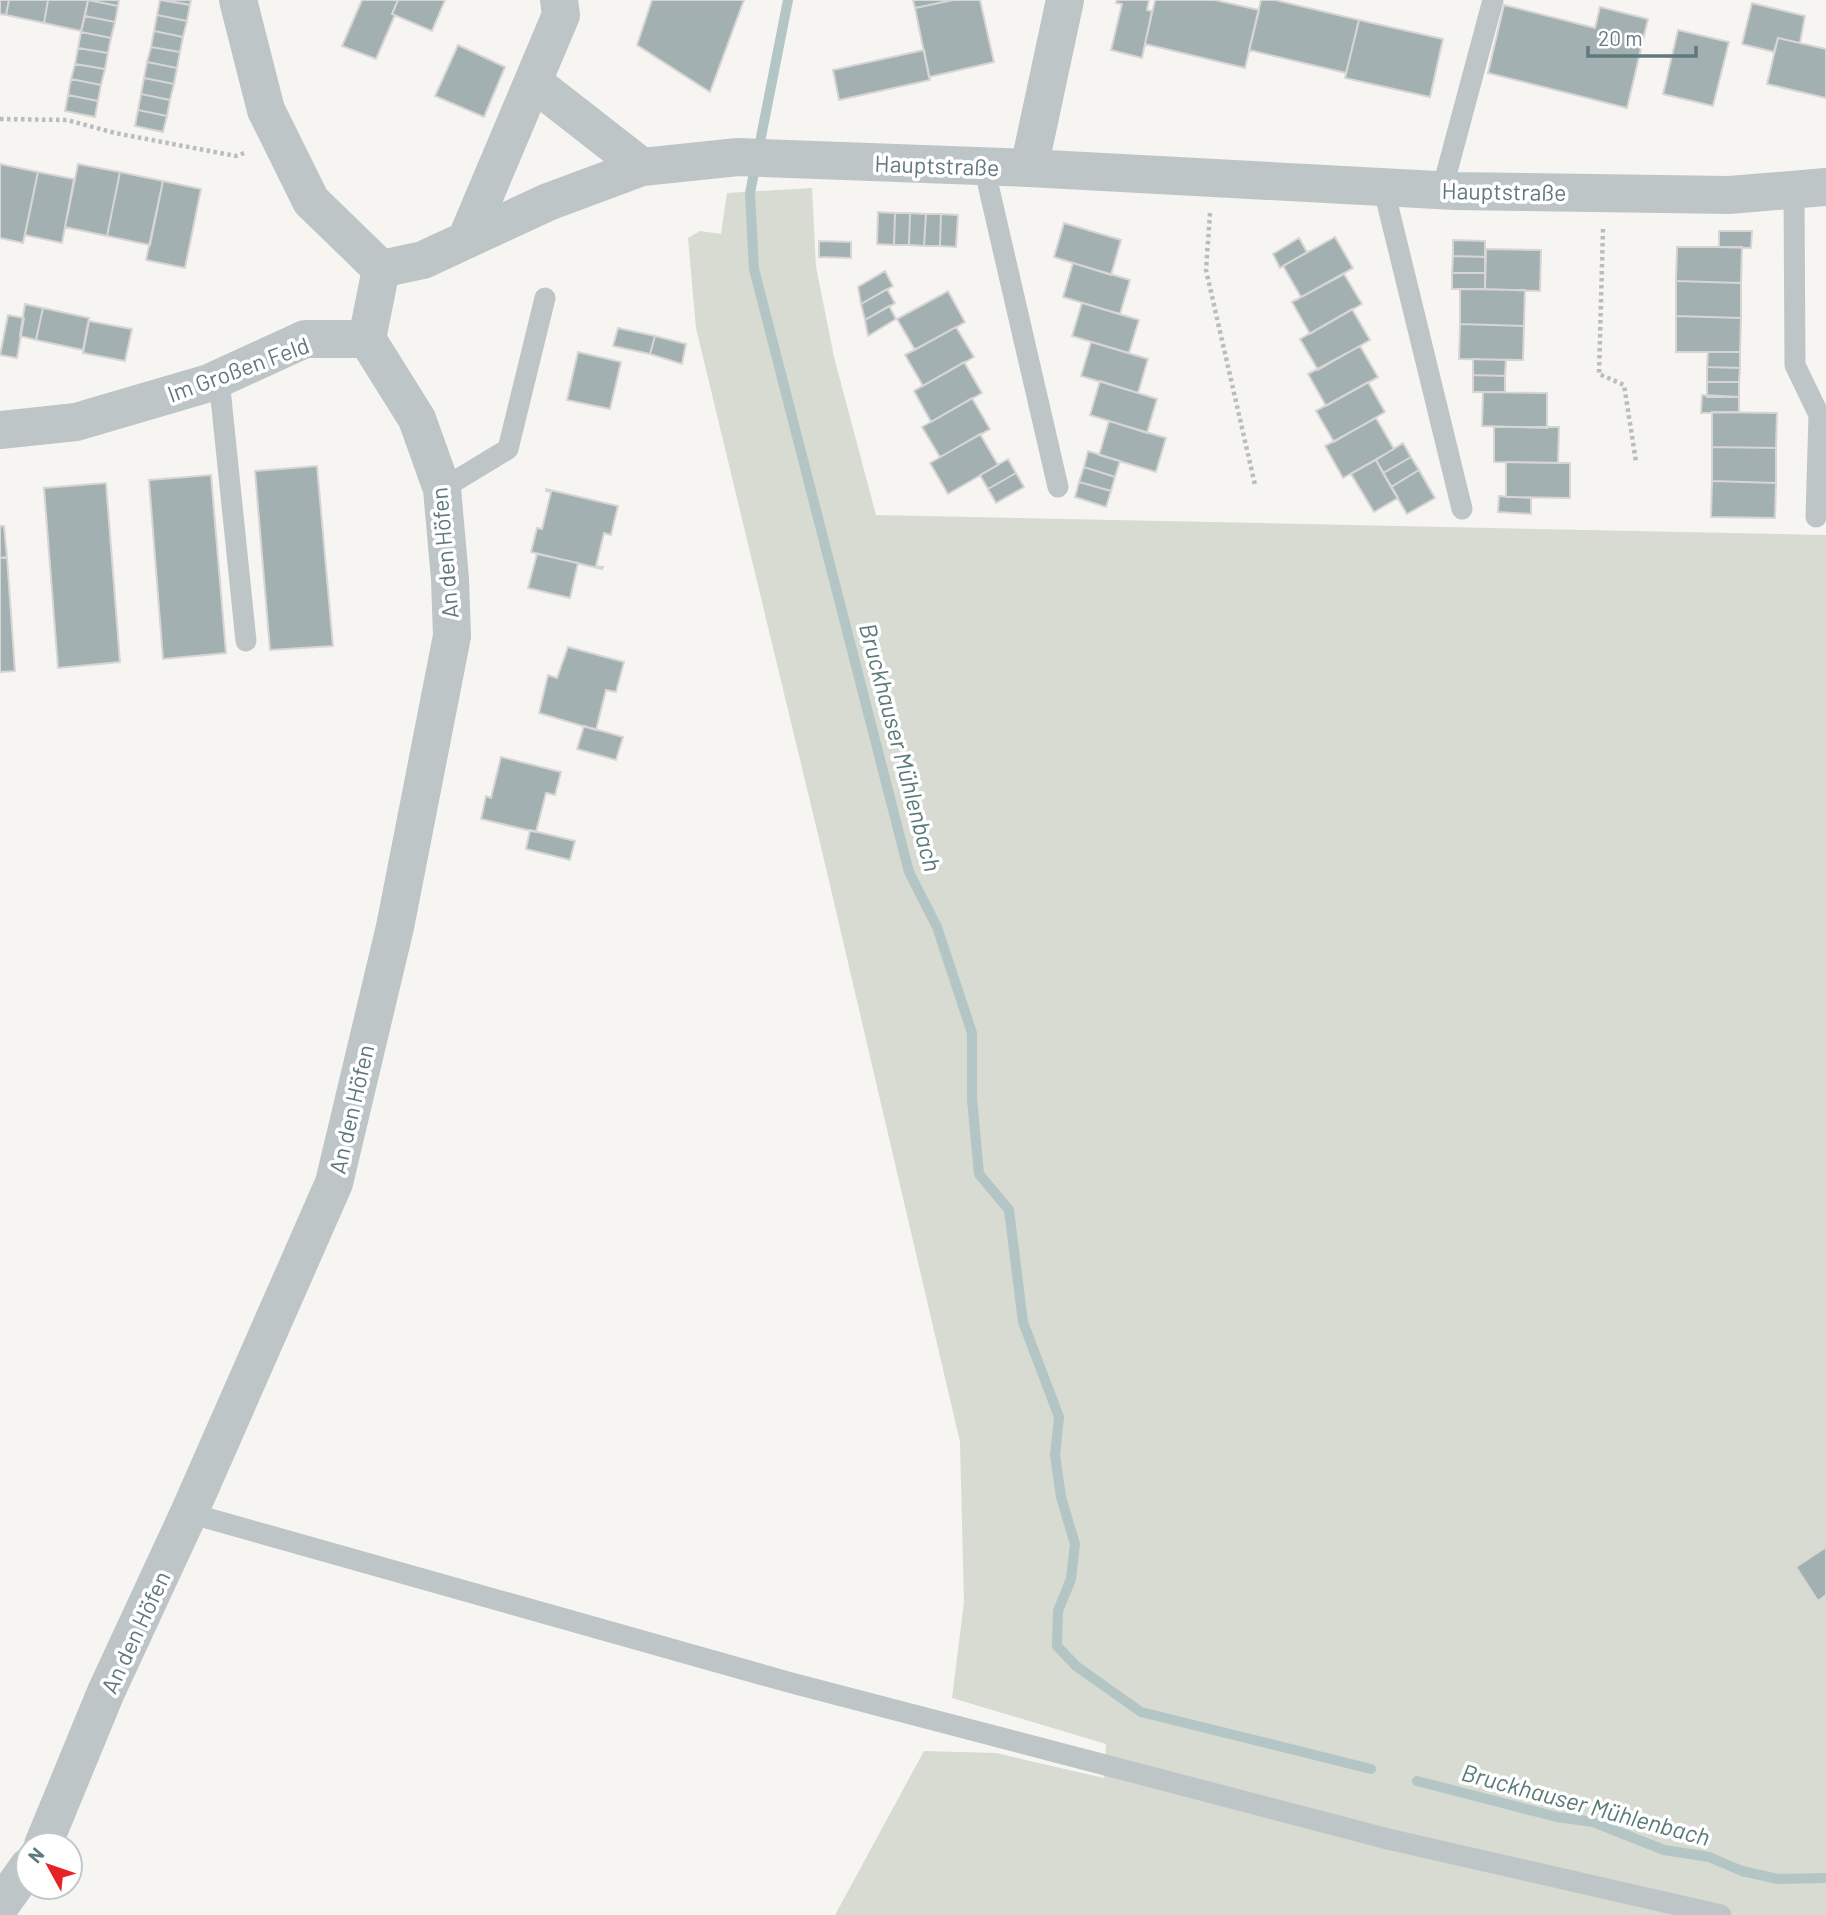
<svg xmlns="http://www.w3.org/2000/svg" width="1826" height="1915" font-family="Barlow,sans-serif">
<style>
.green{fill:#d7dbd1}
.lines{fill:none;stroke-linecap:round;stroke-linejoin:round}
.stream{stroke:#b3c5c5;stroke-width:10}
.building{fill:#a3b0b2;stroke:#d7d6d5;stroke-width:2}
.path{stroke:#b8bdbe;stroke-width:4.5;stroke-dasharray:3.5 3.5;stroke-linecap:butt}
.service{stroke:#bec5c7;stroke-width:21}
.minor{stroke:#bec5c7;stroke-width:38}
.labels{text-anchor:middle;dominant-baseline:central;stroke-width:7;stroke-linejoin:round;paint-order:stroke}
.street-label{font-size:23px;fill:#60797e;stroke:#fff}
.water-label{font-size:24px;font-style:italic;fill:#5a7979;stroke:#fff}
</style>
<rect width="100%" height="100%" fill="#f6f5f2"/>
<!-- green -->
<path class="green" d="M 812,188 L 816,267 L 834,357 L 876,515 L 1826,535 L 1826,1915 L 835,1915 L 924,1751 L 996,1753 L 1104,1778 L 1106,1744 L 952,1698 L 964,1602 L 960,1442 L 822,851 L 696,328 L 688,238 L 700,231 L 721,234 L 727,193 Z"/>
<g class="lines">
<!-- stream -->
<path class="stream" d="M 788,0 L 750,193 L 754,269 L 909,872 L 937,927 L 972,1033 L 972,1099 L 979,1174 L 1009,1210 L 1023,1322 L 1059,1417 L 1055,1455 L 1061,1497 L 1075,1544 L 1071,1579 L 1058,1611 L 1057,1646 L 1076,1666 L 1141,1712 L 1371,1769
M 1417,1781 L 1557,1817 L 1593,1822 L 1664,1850 L 1709,1857 L 1742,1871 L 1778,1879 L 1826,1878"/>
</g>
<!-- building -->
<path class="building" d="M 0,0 L 9,0 L 6,15 L 0,14 Z
M 9,0 L 48,0 L 44,23 L 6,15 Z
M 48,0 L 88,0 L 81,31 L 44,23 Z
M 88,0 L 118,6 L 115,22 L 85,16 Z
M 88,0 L 119,0 L 118,6 Z
M 160,0 L 190,5 L 187,21 L 157,15 Z
M 165,0 L 191,0 L 190,5 Z
M 362,0 L 398,0 L 392,14 L 395,15 L 376,59 L 342,46 Z
M 398,0 L 445,0 L 432,31 L 392,14 Z
M 652,0 L 744,0 L 710,92 L 637,45 Z
M 913,0 L 953,0 L 915,8 Z
M 953,0 L 980,0 L 994,62 L 929,77 L 915,8 Z
M 1117,0 L 1149,0 L 1147,10 L 1152,11 L 1142,58 L 1111,50 L 1122,4 L 1116,3 Z
M 1155,0 L 1215,0 L 1259,10 L 1245,68 L 1145,44 Z
M 1261,0 L 1275,0 L 1359,20 L 1346,73 L 1249,50 Z
M 1752,3 L 1805,16 L 1800,43 L 1778,38 L 1774,52 L 1742,44 Z
M 1504,5 L 1595,28 L 1600,7 L 1648,19 L 1627,108 L 1488,73 Z
M 157,15 L 187,21 L 183,37 L 154,31 Z
M 85,16 L 115,22 L 111,38 L 81,32 Z
M 1359,20 L 1443,39 L 1430,97 L 1345,78 Z
M 1678,30 L 1729,42 L 1713,106 L 1663,94 Z
M 154,31 L 183,37 L 180,52 L 151,47 Z
M 81,32 L 111,38 L 108,53 L 78,48 Z
M 1778,38 L 1826,49 L 1826,98 L 1767,84 Z
M 458,45 L 505,67 L 484,117 L 435,96 Z
M 151,47 L 180,52 L 177,68 L 147,62 Z
M 78,48 L 108,53 L 105,69 L 75,64 Z
M 924,50 L 930,80 L 839,100 L 833,70 Z
M 147,62 L 177,68 L 174,84 L 144,78 Z
M 75,64 L 105,69 L 101,85 L 71,79 Z
M 144,78 L 174,84 L 170,100 L 141,94 Z
M 71,79 L 101,85 L 98,101 L 68,95 Z
M 141,94 L 170,100 L 167,116 L 138,110 Z
M 68,95 L 98,101 L 95,117 L 65,111 Z
M 138,110 L 167,116 L 163,132 L 135,126 Z
M 0,164 L 38,172 L 23,243 L 0,238 Z
M 78,164 L 120,172 L 107,236 L 65,227 Z
M 38,172 L 74,179 L 62,243 L 25,235 Z
M 120,172 L 163,181 L 150,245 L 107,236 Z
M 163,181 L 201,189 L 185,268 L 146,260 Z
M 878,212 L 895,213 L 894,245 L 877,244 Z
M 895,213 L 910,213 L 909,245 L 894,245 Z
M 910,213 L 926,214 L 924,246 L 909,245 Z
M 926,214 L 941,214 L 940,246 L 924,246 Z
M 941,214 L 958,215 L 956,247 L 940,246 Z
M 1064,223 L 1121,240 L 1111,275 L 1054,257 Z
M 1719,231 L 1752,231 L 1751,248 L 1719,247 Z
M 1335,237 L 1353,268 L 1301,297 L 1283,266 Z
M 1299,238 L 1307,252 L 1280,268 L 1273,254 Z
M 1453,240 L 1485,241 L 1485,257 L 1453,256 Z
M 819,241 L 851,242 L 851,258 L 819,257 Z
M 1677,247 L 1742,247 L 1741,283 L 1676,281 Z
M 1486,249 L 1541,250 L 1540,291 L 1485,289 Z
M 1453,256 L 1485,257 L 1485,273 L 1452,273 Z
M 1073,263 L 1130,280 L 1120,314 L 1063,297 Z
M 885,271 L 893,286 L 861,304 L 858,287 Z
M 1452,273 L 1485,273 L 1485,289 L 1452,289 Z
M 1344,274 L 1362,304 L 1310,334 L 1292,302 Z
M 1676,281 L 1741,283 L 1741,318 L 1676,316 Z
M 887,289 L 895,303 L 865,320 L 861,304 Z
M 1460,289 L 1525,290 L 1524,326 L 1460,324 Z
M 948,291 L 965,322 L 915,350 L 897,319 Z
M 1082,303 L 1139,320 L 1129,353 L 1072,336 Z
M 25,304 L 43,308 L 36,340 L 20,336 Z
M 889,306 L 896,319 L 868,336 L 865,320 Z
M 43,308 L 89,318 L 83,350 L 36,340 Z
M 1352,309 L 1370,340 L 1318,370 L 1300,339 Z
M 8,315 L 24,318 L 17,358 L 0,355 Z
M 1676,316 L 1741,318 L 1740,352 L 1676,352 Z
M 89,321 L 132,329 L 125,361 L 83,353 Z
M 1460,324 L 1524,326 L 1523,360 L 1459,359 Z
M 956,327 L 974,357 L 923,386 L 905,355 Z
M 618,328 L 655,336 L 650,354 L 613,346 Z
M 655,336 L 686,344 L 682,364 L 650,354 Z
M 1091,342 L 1148,359 L 1138,393 L 1081,376 Z
M 1360,346 L 1378,377 L 1326,406 L 1308,374 Z
M 578,352 L 621,362 L 610,409 L 567,400 Z
M 1708,352 L 1740,352 L 1740,368 L 1707,367 Z
M 1473,359 L 1506,360 L 1505,376 L 1473,375 Z
M 964,362 L 982,393 L 931,422 L 914,391 Z
M 1707,367 L 1740,368 L 1739,382 L 1707,382 Z
M 1473,375 L 1505,376 L 1505,392 L 1473,392 Z
M 1100,381 L 1157,399 L 1147,433 L 1090,415 Z
M 1368,382 L 1385,412 L 1334,442 L 1316,411 Z
M 1707,382 L 1739,382 L 1739,397 L 1707,397 Z
M 1483,392 L 1547,393 L 1547,428 L 1482,426 Z
M 1702,395 L 1739,397 L 1739,412 L 1701,413 Z
M 972,398 L 990,429 L 940,457 L 922,427 Z
M 1712,412 L 1777,413 L 1776,448 L 1712,447 Z
M 1376,418 L 1394,449 L 1343,478 L 1325,446 Z
M 1109,421 L 1166,438 L 1156,472 L 1099,455 Z
M 1494,427 L 1559,427 L 1558,463 L 1494,462 Z
M 980,434 L 998,465 L 948,494 L 930,463 Z
M 1403,443 L 1411,457 L 1383,473 L 1376,460 Z
M 1712,447 L 1776,448 L 1776,483 L 1712,481 Z
M 1088,451 L 1120,461 L 1115,477 L 1084,467 Z
M 1411,457 L 1419,470 L 1391,487 L 1383,473 Z
M 1008,459 L 1016,473 L 988,489 L 980,475 Z
M 1376,460 L 1398,498 L 1374,512 L 1351,474 Z
M 1506,462 L 1570,463 L 1570,498 L 1506,497 Z
M 317,466 L 333,646 L 270,650 L 255,471 Z
M 1084,467 L 1115,477 L 1111,491 L 1079,482 Z
M 1419,470 L 1435,498 L 1407,514 L 1391,487 Z
M 1016,473 L 1024,487 L 996,503 L 988,489 Z
M 211,475 L 226,653 L 163,659 L 149,480 Z
M 1712,481 L 1776,483 L 1775,518 L 1711,517 Z
M 1079,482 L 1111,491 L 1106,507 L 1075,497 Z
M 106,483 L 120,662 L 58,668 L 44,488 Z
M 546,489 L 618,506 L 611,535 L 604,533 L 596,566 L 603,567 L 602,569 L 531,552 L 537,528 L 542,529 L 551,492 L 546,491 Z
M 1499,496 L 1531,498 L 1531,514 L 1498,512 Z
M 0,526 L 4,526 L 7,557 L 0,558 Z
M 537,554 L 578,563 L 570,598 L 528,588 Z
M 7,557 L 15,671 L 0,672 L 0,558 Z
M 568,647 L 624,662 L 616,692 L 606,690 L 596,730 L 539,713 L 548,675 L 557,678 Z
M 584,726 L 623,737 L 616,760 L 577,749 Z
M 501,757 L 561,772 L 555,795 L 546,793 L 536,832 L 481,819 L 486,796 L 491,798 Z
M 530,830 L 575,841 L 570,860 L 526,849 Z
M 1826,1547 L 1826,1595 L 1818,1601 L 1796,1567 Z"/>
<g class="lines">
<!-- path -->
<path class="path" d="M 0,119 L 67,120 L 115,133 L 236,156 L 247,152
M 1210,213 L 1206,270 L 1255,485
M 1603,229 L 1599,374 L 1624,385 L 1636,462"/>
<!-- service -->
<path class="service" d="M 984,167 L 1058,487
M 1383,186 L 1462,509
M 1442,190 L 1493,0
M 1794,191 L 1795,365 L 1819,415 L 1816,517
M 219,379 L 246,641
M 442,489 L 508,449 L 545,298
M 189,1513 L 788,1682 L 1388,1839 L 1721,1915"/>
<!-- minor -->
<path class="minor" d="M 238,0 L 266,110 L 311,201 L 381,269
M 533,82 L 642,167
M 1029,168 L 1065,0
M 466,240 L 561,15 L 559,0
M 381,269 L 423,260 L 548,202 L 642,167 L 738,157 L 1029,168 L 1455,191 L 1729,195 L 1826,187
M 367,339 L 381,269
M 0,430 L 76,422 L 209,383 L 305,339 L 367,339
M 43,1845 L 106,1692 L 189,1513 L 334,1183 L 395,927 L 452,636 L 450,579 L 442,489 L 417,419 L 367,339
M 0,1906 L 28,1867"/>
</g>
<g class="labels">
<!-- street labels -->
<g class="street-label">
<text transform="translate(937 165) rotate(2)">Hauptstraße</text>
<text transform="translate(1504 191) rotate(1)">Hauptstraße</text>
<text transform="translate(238 369) rotate(-20)">Im Großen Feld</text>
<text transform="translate(444 553) rotate(-95)">An den Höfen</text>
<text transform="translate(351 1109) rotate(-77)">An den Höfen</text>
<text transform="translate(135 1632) rotate(-65)">An den Höfen</text>
</g>
<!-- water labels -->
<g class="water-label">
<text transform="translate(901 747) rotate(75)">Bruckhauser Mühlenbach</text>
<text transform="translate(1586 1804) rotate(15)">Bruckhauser Mühlenbach</text>
</g>
</g>
<!-- north arrow -->
<g transform="translate(49 1866) rotate(310)"><circle r="33" fill="#ffffff" stroke="#bfc9cb" stroke-width="2"/>
<path d="M0-5L12 26L0 18L-12 26Z" fill="#e62227"/>
<text y="-10" font-size="19" font-weight="bold" text-anchor="middle" fill="#60797e">N</text>
</g>
<!-- scale -->
<path d="M1588 46v10h108v-10" fill="none" stroke="#60797e" stroke-width="3.5"/>
<text x="1598" y="46" font-size="21" fill="#60797e" stroke="#ffffff" stroke-width="5" paint-order="stroke">20 m</text>
</svg>
